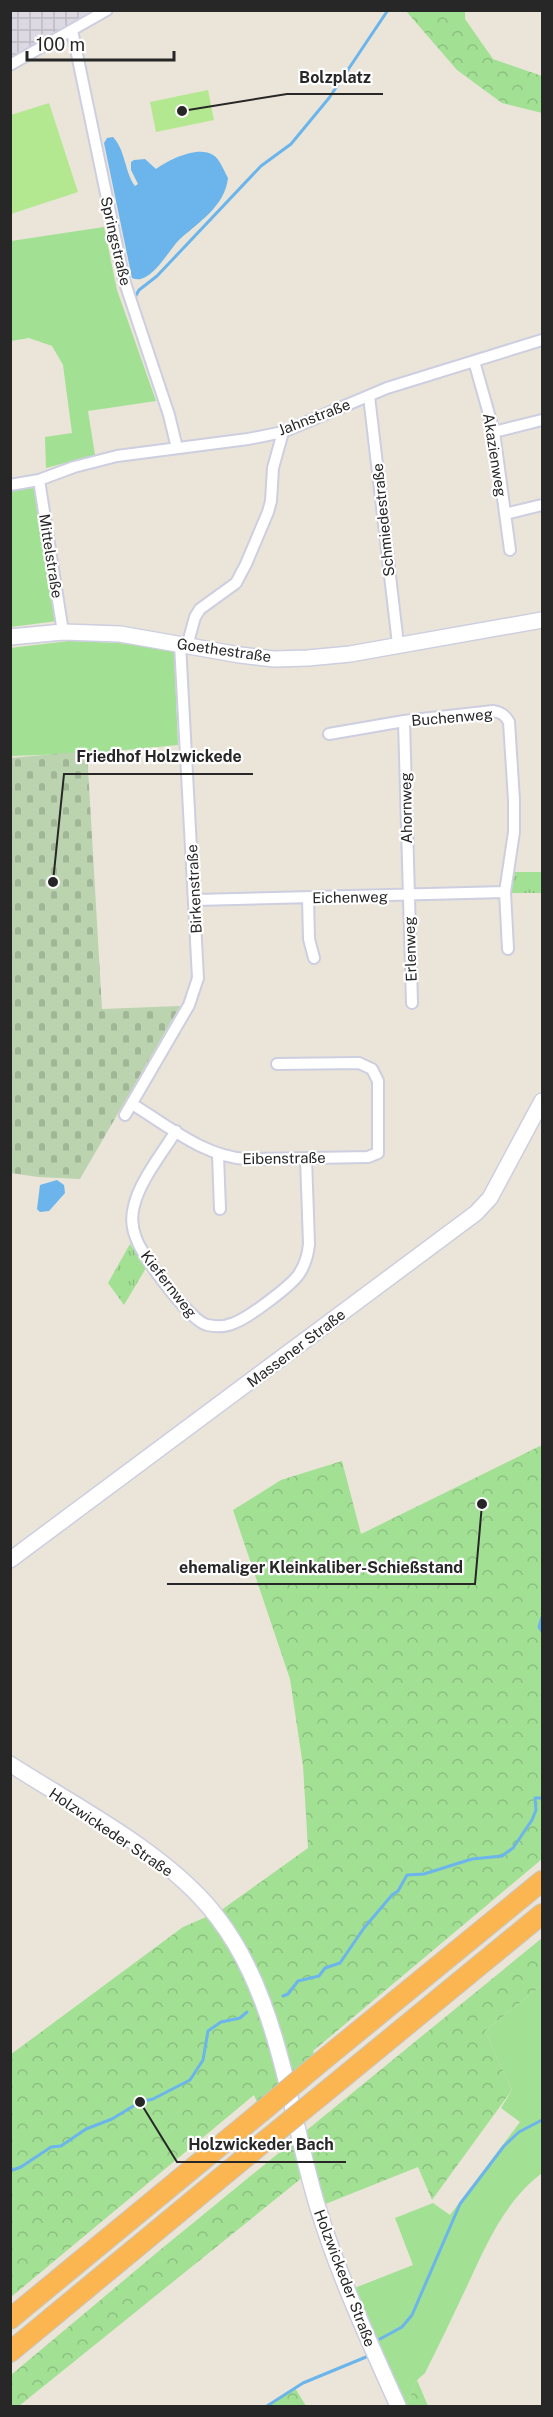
<svg xmlns="http://www.w3.org/2000/svg" width="553" height="2417" font-family="'Public Sans',sans-serif">
<style>
.industrial{fill:url(#industrial-grid)}
.grass{fill:#a2e094}
.forest{fill:url(#forest-crowns)}
.cemetery{fill:url(#cemetery-stones)}
.park{fill:url(#park-tufts)}
.pitch{fill:#b4e890}
.water{fill:#6bb5ec}
.lines{fill:none;stroke-linecap:round;stroke-linejoin:round}
.stream{stroke:#6bb5ec;stroke-width:3}
.street-casing{stroke:#cdcee0;stroke-width:14}
.secondary-casing{stroke:#cdcee0;stroke-width:18}
.highway-casing{stroke:#c7c7c7;stroke-width:22}
.street{stroke:#fff;stroke-width:10}
.secondary{stroke:#fff;stroke-width:15}
.highway{stroke:#fbb651;stroke-width:20}
.highway-bridge-casing{stroke:#c7c7c7;stroke-width:22;stroke-linecap:butt}
.highway-bridge{stroke:#fbb651;stroke-width:20}
.labels{text-anchor:middle;dominant-baseline:central;stroke-width:4.5;stroke-linejoin:round;paint-order:stroke}
.street-label{font-size:15px;fill:#272727;stroke:#fff}
.leader{fill:none;stroke:#272727;stroke-width:2}
.callout-dot{fill:#272727;stroke:#fff;stroke-width:2}
.callout-label{font-size:16px;text-anchor:middle;font-weight:bold;fill:#272727;stroke:#fff;stroke-width:4.5;stroke-linejoin:round;paint-order:stroke}
</style>
<defs>
<pattern id="industrial-grid" width="8" height="8" patternUnits="userSpaceOnUse" patternTransform="scale(1.5)"><rect width="8" height="8" fill="#ddd9e2"/><path d="M0 4h8M4 0v8" fill="none" stroke="#bebac2"/></pattern>
<pattern id="forest-crowns" width="20" height="18" patternUnits="userSpaceOnUse" patternTransform="scale(1.5)"><rect width="20" height="18" fill="#a2e094"/><path d="M2 6a3 3 0 1 1 6 0M12 15a3 3 0 1 1 6 0" fill="none" stroke="#8cc080"/></pattern>
<pattern id="cemetery-stones" width="16" height="16" patternUnits="userSpaceOnUse" patternTransform="scale(1.5)"><rect width="16" height="16" fill="#bbd3af"/><path d="M2 7V4a2 2 0 0 1 4 0v3zM10 15v-3a2 2 0 0 1 4 0v3z" fill="#a1b597"/></pattern>
<pattern id="park-tufts" width="24" height="20" patternUnits="userSpaceOnUse" patternTransform="scale(1.5)"><rect width="24" height="20" fill="#a2e094"/><path d="M3 7l-1-3M5 7V3M7 7l1-3M15 17l-1-3M17 17v-4M19 17l1-3" fill="none" stroke="#8cc080"/></pattern>
</defs>
<rect width="100%" height="100%" fill="#eae5d8"/>
<!-- industrial -->
<path class="industrial" d="M 11,10 L 91,10 L 91,11 L 11,57 Z"/>
<!-- grass -->
<path class="grass" d="M 104,227 L 117,290 L 156,401 L 88,411 L 95,455 L 46,468 L 45,437 L 72,433 L 63,365 L 52,346 L 29,338 L 11,341 L 11,241 Z
M 36,487 L 57,621 L 11,627 L 11,491 Z
M 69,641 L 119,643 L 174,651 L 178,745 L 94,753 L 11,756 L 10,648 Z
M 542,1985 L 542,2173 C 505,2201 487,2243 468,2284 C 454,2314 440,2343 425,2373 L 417,2380 L 406,2406 L 398,2406 L 347,2291 L 413,2265 L 395,2218 L 433,2203 L 450,2215 L 520,2122 L 501,2108 L 512,2090 L 485,2031 Z"/>
<!-- forest -->
<path class="forest" d="M 406,11 L 465,11 L 465,19 L 493,59 L 542,76 L 542,113 L 502,103 L 457,70 Z
M 542,1445 L 542,1859 L 313,2051 L 317,2065 L 261,2112 L 254,2095 L 11,2297 L 10,2055 L 183,1927 L 220,1911 L 308,1848 L 303,1766 L 290,1679 L 233,1510 L 281,1480 L 342,1461 L 361,1534 Z
M 542,1938 L 542,1985 L 485,2031 L 512,2090 L 432,2200 L 418,2167 L 318,2207 L 308,2173 L 19,2406 L 11,2406 L 11,2375 L 160,2250 Z
M 417,2380 L 428,2406 L 406,2406 Z
M 295,2388 L 306,2406 L 267,2406 Z"/>
<!-- cemetery -->
<path class="cemetery" d="M 87,751 L 102,1009 L 180,1006 L 80,1179 L 38,1177 L 11,1173 L 11,758 Z"/>
<!-- park -->
<path class="park" d="M 515,872 L 542,872 L 542,893 L 511,893 Z
M 130,1244 L 146,1268 L 124,1305 L 108,1283 Z"/>
<!-- pitch -->
<path class="pitch" d="M 208,90 L 214,120 L 156,132 L 150,102 Z
M 49,103 L 78,192 L 11,214 L 11,115 Z"/>
<!-- water -->
<path class="water" d="M 113,137 C 126,151 124,171 135,186 L 138,184 L 131,170 L 131,162 L 134,160 L 145,159 L 156,169 C 168,160 198,145 213,155 C 220,159 224,171 228,178 C 225,206 199,222 180,239 C 169,249 150,287 132,278 L 104,143 L 107,138 Z
M 57,1180 L 64,1185 L 65,1193 L 49,1211 L 40,1212 L 37,1209 L 40,1185 Z"/>
<g class="lines">
<!-- stream -->
<path class="stream" d="M 134,299 L 139,290 L 157,276 L 261,166 L 291,144 L 329,98 L 388,10
M 542,1617 L 539,1627 L 542,1631
M 283,1996 L 288,1994 L 298,1981 L 319,1976 L 325,1968 L 340,1963 L 364,1928 L 392,1895 L 398,1891 L 407,1875 L 424,1874 L 472,1859 L 502,1856 L 513,1848 L 532,1820 L 536,1810 L 535,1798 L 542,1798
M 10,2171 L 21,2167 L 51,2147 L 61,2146 L 86,2129 L 112,2119 L 140,2102 L 153,2099 L 190,2080 L 203,2060 L 208,2031 L 221,2022 L 240,2018 L 247,2012
M 380,2339 L 402,2327 L 412,2315 L 460,2204 L 504,2146 L 519,2132 L 542,2120
M 267,2406 L 303,2383 L 366,2357"/>
<!-- street casing -->
<g class="street-casing">
<path id="street" d="M 72,30 L 124,280 L 169,415 L 177,448
M 10,65 L 107,10
M 474,361 L 494,432 L 510,550
M 369,396 L 398,644
M 494,432 L 542,420
M 39,480 L 63,632
M 10,485 L 39,480 L 74,467 L 117,456 L 248,439 L 283,432 L 387,388 L 542,340
M 505,514 L 542,505
M 187,646 L 195,617 L 200,609 L 236,583 L 246,564 L 268,512 L 271,501 L 273,468 L 283,432
M 404,721 L 412,1003
M 329,734 L 404,721 L 493,711 C 501,712 505,715 509,722 L 514,800 L 514,832 L 505,892 L 508,949
M 308,898 L 309,939 L 314,958
M 195,900 L 505,892
M 132,1104 C 167,1125 204,1157 247,1159 L 368,1157 L 378,1153 L 378,1081 L 372,1069 L 359,1063 L 277,1064
M 125,1115 L 189,1005 L 198,978 L 180,644
M 176,1131 C 163,1152 139,1182 134,1206 C 131,1217 132,1228 136,1238 C 142,1256 189,1320 207,1325 C 216,1327 225,1327 234,1323 C 248,1318 291,1286 299,1274 C 305,1265 308,1255 309,1244 L 306,1158
M 218,1155 L 220,1209"/>
</g>
<!-- secondary casing -->
<g class="secondary-casing">
<path id="secondary" d="M 10,637 L 63,632 L 120,634 L 240,655 L 274,659 L 308,658 L 350,654 L 542,620
M 10,1560 L 476,1213 L 490,1198 L 542,1101
M 10,1764 C 72,1804 150,1844 200,1897 C 279,1980 286,2104 318,2208 C 339,2277 369,2341 398,2406"/>
</g>
<!-- highway casing -->
<g class="highway-casing">
<path id="highway" d="M 317,2065 L 542,1881
M 324,2093 L 542,1914
M 10,2319 L 261,2112
M 10,2352 L 265,2141"/>
</g>
<!-- street -->
<use href="#street" class="street"/>
<!-- secondary -->
<use href="#secondary" class="secondary"/>
<!-- highway -->
<use href="#highway" class="highway"/>
<!-- highway-bridge casing -->
<g class="highway-bridge-casing">
<path id="highway-bridge" d="M 261,2112 L 317,2065
M 265,2141 L 324,2093"/>
</g>
<!-- highway-bridge -->
<use href="#highway-bridge" class="highway-bridge"/>
</g>
<g class="labels">
<!-- street labels -->
<g class="street-label">
<text transform="translate(116 241) rotate(77)">Springstraße</text>
<text transform="translate(314 417) rotate(-21)">Jahnstraße</text>
<text transform="translate(495 455) rotate(81)">Akazienweg</text>
<text transform="translate(383 520) rotate(-96)">Schmiedestraße</text>
<text transform="translate(51 556) rotate(81)">Mittelstraße</text>
<text transform="translate(224 650) rotate(8)">Goethestraße</text>
<text transform="translate(452 717) rotate(-5)">Buchenweg</text>
<text transform="translate(406 808) rotate(-91)">Ahornweg</text>
<text transform="translate(194 889) rotate(-93)">Birkenstraße</text>
<text transform="translate(350 897) rotate(-1)">Eichenweg</text>
<text transform="translate(410 949) rotate(-92)">Erlenweg</text>
<text transform="translate(284 1158) rotate(-1)">Eibenstraße</text>
<text transform="translate(169 1284) rotate(52)">Kiefernweg</text>
<text transform="translate(296 1348) rotate(-37)">Massener Straße</text>
<text transform="translate(111 1832) rotate(34)">Holzwickeder Straße</text>
<text transform="translate(345 2278) rotate(69)">Holzwickeder Straße</text>
</g>
</g>
<!-- callouts -->
<path class="leader" d="M182 111L287 94H383M53 882L64 774H253M482 1504L475 1584H167M140 2102L177 2162H346"/>
<g class="callout-dot">
<circle cx="182" cy="111" r="6"/>
<circle cx="53" cy="882" r="6"/>
<circle cx="482" cy="1504" r="6"/>
<circle cx="140" cy="2102" r="6"/>
</g>
<g class="callout-label">
<text x="335" y="83">Bolzplatz</text>
<text x="159" y="762">Friedhof Holzwickede</text>
<text x="321" y="1573">ehemaliger Kleinkaliber-Schießstand</text>
<text x="261" y="2150">Holzwickeder Bach</text>
</g>
<!-- border -->
<rect width="553" height="2417" fill="none" stroke="#272727" stroke-width="24"/>
<!-- scale -->
<path d="M27 51v9h147v-9" fill="none" stroke="#272727" stroke-width="3"/>
<text x="36" y="51" font-size="18" fill="#272727" stroke="#ffffff" stroke-width="4.5" paint-order="stroke">100 m</text>
</svg>
